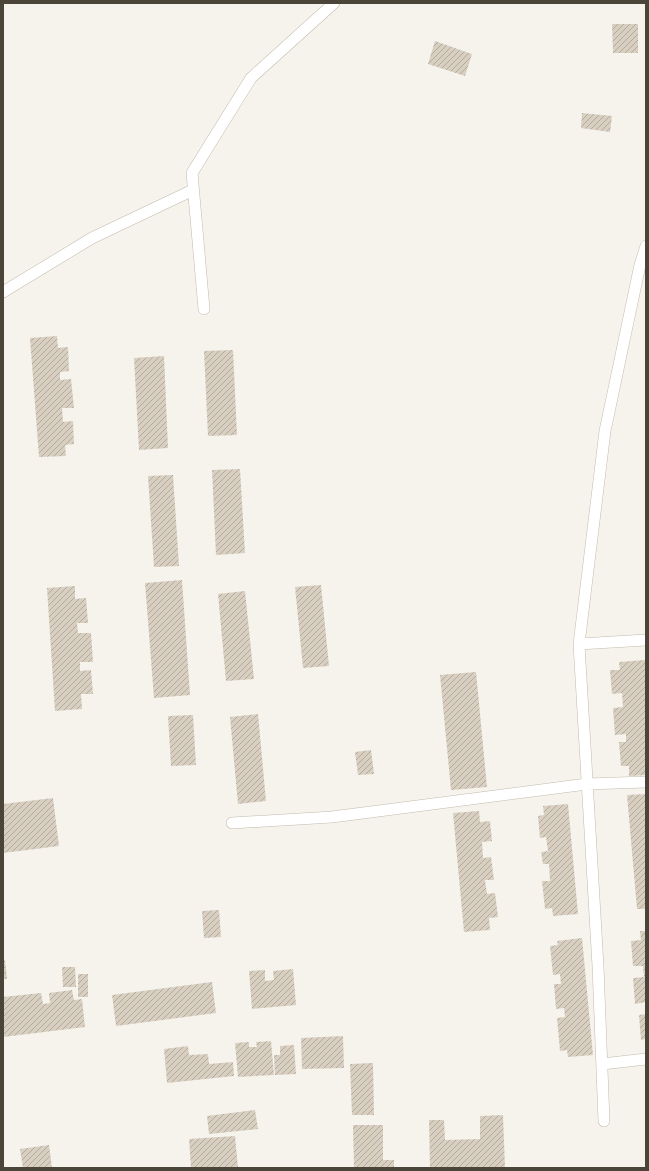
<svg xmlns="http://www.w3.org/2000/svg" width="649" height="1171" font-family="'Asap Condensed',sans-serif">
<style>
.building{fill:url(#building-hatch)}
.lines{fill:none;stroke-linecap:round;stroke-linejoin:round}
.lane-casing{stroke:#c2bbae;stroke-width:12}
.lane{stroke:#fff;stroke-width:11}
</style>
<defs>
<pattern id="building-hatch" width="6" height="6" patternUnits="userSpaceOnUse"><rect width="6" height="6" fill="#d8cfc1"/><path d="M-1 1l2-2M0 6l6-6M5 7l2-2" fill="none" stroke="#b1aa9e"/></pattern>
</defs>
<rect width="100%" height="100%" fill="#f6f3ec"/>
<!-- building -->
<path class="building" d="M 612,24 L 638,24 L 638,53 L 613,53 Z
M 435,41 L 472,54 L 465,76 L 428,64 Z
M 582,113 L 612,116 L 610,132 L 581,128 Z
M 57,336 L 58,348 L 68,347 L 69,371 L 60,372 L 60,380 L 71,379 L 74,408 L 62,408 L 63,422 L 73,421 L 74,444 L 65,445 L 66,456 L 39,457 L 30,338 Z
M 233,350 L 237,435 L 208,436 L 204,351 Z
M 164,356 L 168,448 L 139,450 L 134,358 Z
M 240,469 L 245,553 L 216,555 L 212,470 Z
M 173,475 L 179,566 L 154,567 L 148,476 Z
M 182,580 L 190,695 L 154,698 L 145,583 Z
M 321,585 L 329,666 L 303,668 L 295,587 Z
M 75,586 L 75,599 L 86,598 L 88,623 L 77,623 L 78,633 L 91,633 L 93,662 L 80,662 L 80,671 L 91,670 L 93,694 L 81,694 L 82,709 L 55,711 L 47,588 Z
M 245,591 L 254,679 L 226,681 L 218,594 Z
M 645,660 L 646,775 L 629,776 L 629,766 L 621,766 L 619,742 L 626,742 L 626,734 L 615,735 L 613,708 L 623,707 L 622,693 L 612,694 L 610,670 L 620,670 L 619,662 Z
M 476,672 L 487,787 L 451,790 L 440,675 Z
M 258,714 L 266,801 L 238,804 L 230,717 Z
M 193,715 L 196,765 L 171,766 L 168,716 Z
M 371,750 L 374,774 L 358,775 L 355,752 Z
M 646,794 L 646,909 L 637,909 L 627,795 Z
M 53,798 L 59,846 L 3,853 L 3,804 Z
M 568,804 L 578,914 L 553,916 L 552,908 L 545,909 L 542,881 L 550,881 L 549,864 L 543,864 L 541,852 L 548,851 L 546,837 L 540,838 L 538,816 L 544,815 L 543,806 Z
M 479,811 L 480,822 L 490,821 L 492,841 L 482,842 L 483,858 L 491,857 L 494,880 L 485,880 L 487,894 L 495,893 L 498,917 L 489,918 L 490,930 L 464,932 L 453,813 Z
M 219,910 L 221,937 L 204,938 L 202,911 Z
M 640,931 L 646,931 L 646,1002 L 635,1004 L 633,978 L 644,977 L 643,966 L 633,966 L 631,941 L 641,940 Z
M 582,938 L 593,1055 L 568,1057 L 567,1050 L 560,1051 L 557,1018 L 565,1017 L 564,1008 L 556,1009 L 554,984 L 561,984 L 560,974 L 553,975 L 550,946 L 558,945 L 557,941 Z
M 5,960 L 7,979 L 3,979 L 3,961 Z
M 62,967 L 75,967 L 76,987 L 63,987 Z
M 293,969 L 296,1005 L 252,1009 L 249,971 L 265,970 L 265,981 L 274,980 L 273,971 Z
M 78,974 L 88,974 L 88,997 L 78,997 Z
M 212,982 L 216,1013 L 116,1026 L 112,995 Z
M 72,990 L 74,1000 L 82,999 L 85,1027 L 3,1037 L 3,997 L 41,993 L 43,1004 L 50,1003 L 49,993 Z
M 646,1014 L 646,1039 L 641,1040 L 639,1015 Z
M 343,1036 L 344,1068 L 302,1069 L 301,1038 Z
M 271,1041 L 274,1075 L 238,1077 L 235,1043 L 249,1042 L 249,1047 L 257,1047 L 256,1042 Z
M 294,1045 L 296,1074 L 275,1075 L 274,1055 L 280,1055 L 280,1046 Z
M 188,1046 L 189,1055 L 208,1054 L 209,1064 L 233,1062 L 234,1076 L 167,1083 L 164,1049 Z
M 373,1063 L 374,1115 L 352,1115 L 350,1064 Z
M 255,1110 L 258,1129 L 209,1134 L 207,1116 Z
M 503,1115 L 505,1168 L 430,1168 L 429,1120 L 444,1120 L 445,1140 L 480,1139 L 480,1116 Z
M 353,1125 L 383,1125 L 383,1160 L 394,1160 L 394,1168 L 354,1168 Z
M 235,1136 L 238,1168 L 191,1168 L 189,1139 Z
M 49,1145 L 52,1168 L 23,1168 L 20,1149 Z"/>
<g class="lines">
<!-- lane casing -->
<g class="lane-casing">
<path id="lane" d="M 646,246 L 640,265 L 605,431 L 579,644 L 646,640
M 3,292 L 92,238 L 193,190
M 204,309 L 192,173 L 251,78 L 334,3
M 579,644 L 598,966 L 604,1121
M 232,823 L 332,817 L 587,784 L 646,782
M 602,1064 L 646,1059"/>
</g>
<!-- lane -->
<use href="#lane" class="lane"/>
</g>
<!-- border -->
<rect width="649" height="1171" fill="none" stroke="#4b4439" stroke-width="8"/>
</svg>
